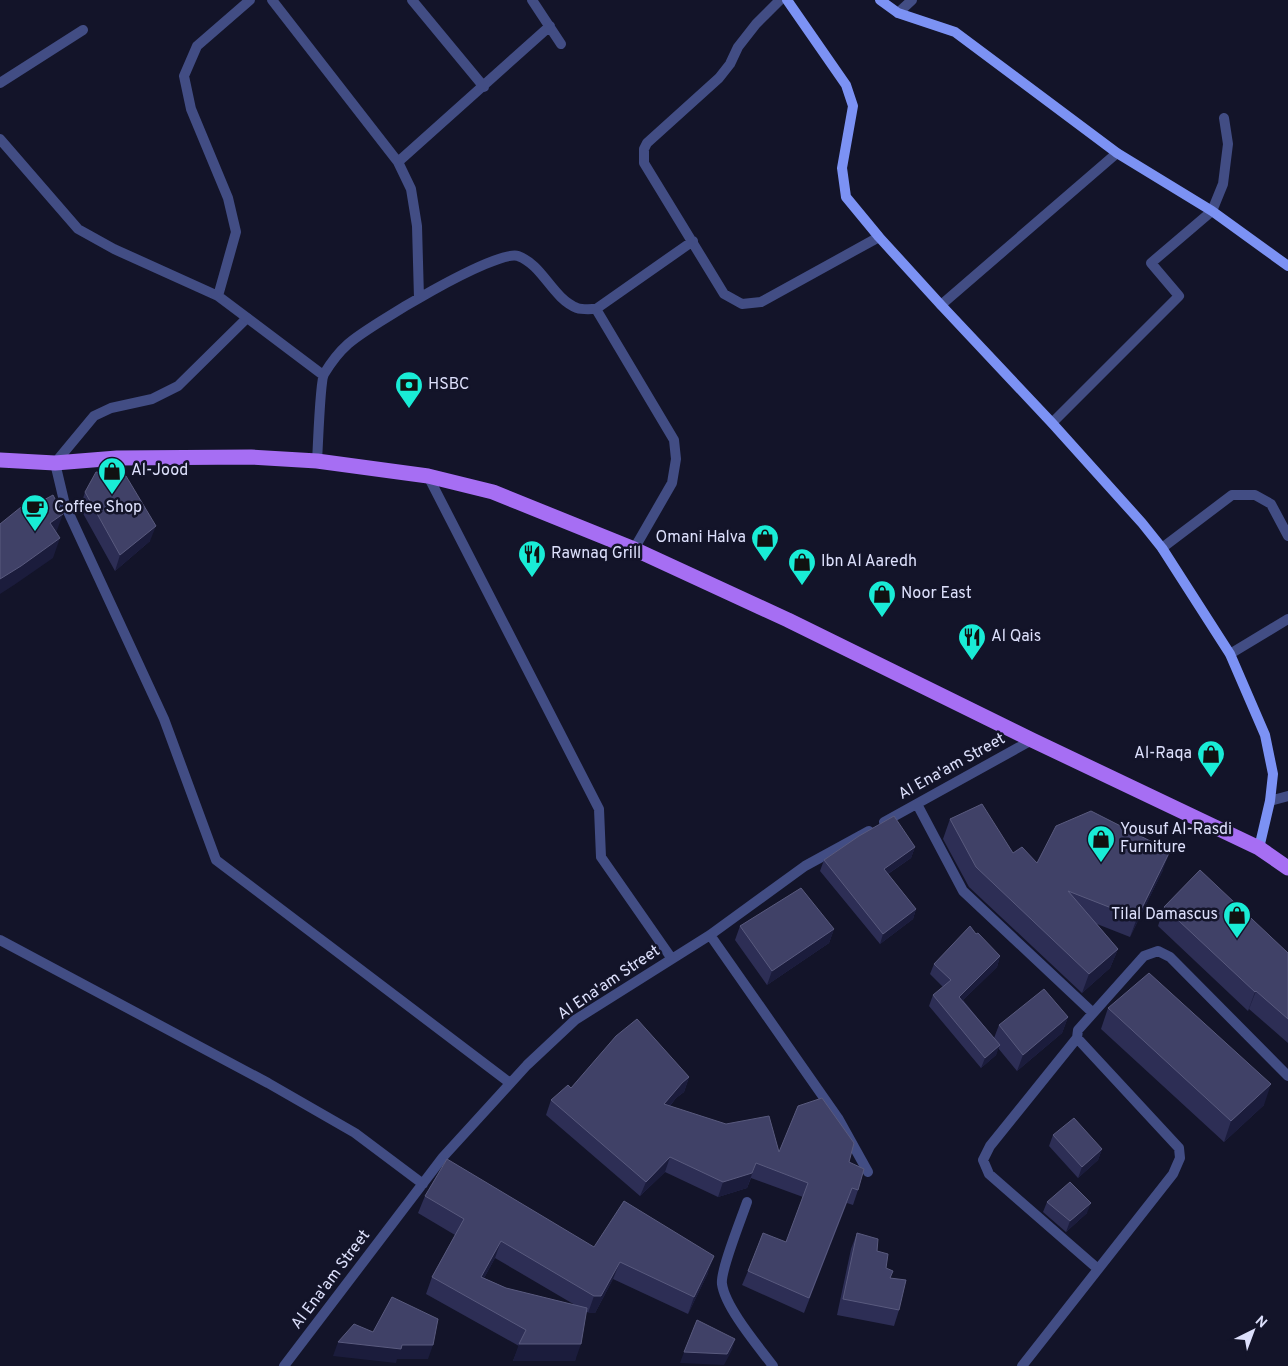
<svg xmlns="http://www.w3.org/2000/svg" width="1288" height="1366" font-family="Overpass,sans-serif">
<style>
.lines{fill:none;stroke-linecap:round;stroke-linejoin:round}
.lane{stroke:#424d84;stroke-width:10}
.street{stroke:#424d84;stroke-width:10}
.secondary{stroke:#7c92f4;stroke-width:10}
.primary{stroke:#a66ef3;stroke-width:15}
.wall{fill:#2d2e55;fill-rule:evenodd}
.shaded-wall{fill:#1b1c3c}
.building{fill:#404167;stroke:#595a7e}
.labels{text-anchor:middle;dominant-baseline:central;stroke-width:5;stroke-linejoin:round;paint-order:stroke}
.poi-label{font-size:16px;fill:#dde0fc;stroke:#131429;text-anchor:start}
.street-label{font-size:16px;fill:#dde0fc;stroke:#131429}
</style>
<rect width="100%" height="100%" fill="#131429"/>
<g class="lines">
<!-- lane -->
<path class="lane" d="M 55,463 L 94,416 L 111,408 L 152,399 L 178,386 L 247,318"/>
<!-- street -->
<path class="street" d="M 250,0 L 197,46 L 184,76 L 191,109 L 228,198 L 236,232 L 218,296 L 323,375
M 272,0 L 398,162 L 411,189 L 417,226 L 419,298
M 412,0 L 484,87
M 532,0 L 561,44
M 780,0 L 756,24 L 738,47 L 730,64 L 719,78 L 647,143 L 644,149 L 644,163 L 724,294 L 742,304 L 761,302 L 879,237
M 898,13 L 912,0
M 0,83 L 83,30
M 0,139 L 78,229 L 114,249 L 218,296
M 398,162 L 550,26
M 941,305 L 1117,153
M 596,309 L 674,440 L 676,459 L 672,483 L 634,549
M 1052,423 L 1179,296 L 1151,263 L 1212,211 L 1223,184 L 1228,144 L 1224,118
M 317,461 C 318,447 320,381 324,374 C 330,364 339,352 348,344 C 368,326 496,249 518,256 C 543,265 552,298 577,308 C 583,310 591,309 596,309 L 693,241
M 55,463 L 65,505 L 164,719 L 216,860 L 510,1083
M 428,476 L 599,809 L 601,857 L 672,959
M 1162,548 L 1232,495 L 1255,495 L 1271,504 L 1288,536
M 1230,654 L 1288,619
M 1270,801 L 1288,796
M 917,804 L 963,891 L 1093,1013
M 884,822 L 1032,740
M 710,935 L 838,1118 L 868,1172
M 0,940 L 268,1083 L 355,1133 L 423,1184
M 1077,1038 L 990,1146 L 983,1160 L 989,1174 L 1098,1269
M 747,1202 C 742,1217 720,1271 722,1284 C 725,1307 758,1346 773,1366
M 284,1366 L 443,1157 L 527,1065 L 575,1020 L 710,935 L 805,866 L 869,831
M 1022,1366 L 1173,1174 L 1180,1158 L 1179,1148 L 1077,1038 L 1078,1030 L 1144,956 L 1158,951 L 1170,957 L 1288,1076"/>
<!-- secondary -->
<path class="secondary" d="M 787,0 L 846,85 L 853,106 L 842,168 L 846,197 L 879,237 L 941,305 L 1052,423 L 1142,523 L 1162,548 L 1230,654 L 1265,735 L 1273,774 L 1270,801 L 1259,848
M 880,0 L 898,13 L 955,32 L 1117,153 L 1212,211 L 1288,266"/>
<!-- primary -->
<path class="primary" d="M 0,460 L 55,463 L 117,458 L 251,457 L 317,461 L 428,476 L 493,492 L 634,549 L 788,620 L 1032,740 L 1259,848 L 1288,868"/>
</g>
<!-- wall -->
<path class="wall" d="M 85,492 L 150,541 L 115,571 L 80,508 Z
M 950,819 L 1013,853 L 1037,863 L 1163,870 L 1130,937 L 1097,924 L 1118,949 L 1110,968 L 1082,993 L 969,887 L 943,839 Z
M 915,847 L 911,858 L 888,874 L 916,909 L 913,919 L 880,944 L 820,871 L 824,860 Z
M 1164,907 L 1288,953 L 1288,1043 L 1249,1009 L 1248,1011 L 1158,926 Z
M 740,926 L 834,929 L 829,943 L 767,985 L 735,940 Z
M 976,934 L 1000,956 L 997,967 L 963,1000 L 994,1038 L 999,1025 L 1068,1017 L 1062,1033 L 1017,1071 L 998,1048 L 996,1055 L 981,1068 L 929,1006 L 933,995 L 943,987 L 930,974 L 934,964 Z
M 1108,1008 L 1264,1105 L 1224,1142 L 1101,1029 Z
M 689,1077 L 684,1092 L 676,1098 L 670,1106 L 779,1152 L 849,1162 L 858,1190 L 853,1205 L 847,1203 L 804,1313 L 742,1285 L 748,1271 L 786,1242 L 803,1197 L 751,1178 L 747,1188 L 718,1197 L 665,1172 L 640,1196 L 546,1115 L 551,1100 L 571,1088 Z
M 1053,1135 L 1102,1149 L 1098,1160 L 1078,1178 L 1049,1146 Z
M 425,1196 L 594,1247 L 708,1273 L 688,1314 L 613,1279 L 595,1313 L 586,1312 L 575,1361 L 513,1361 L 519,1346 L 426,1294 L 432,1277 L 455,1235 L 418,1213 ZM 495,1258 L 575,1305 L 506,1288 L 484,1278 Z
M 1047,1202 L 1087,1213 L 1066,1232 L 1043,1212 Z
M 857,1233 L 877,1251 L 891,1278 L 899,1310 L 894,1326 L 837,1315 L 851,1249 Z"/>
<!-- shaded-wall -->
<path class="shaded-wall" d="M 63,514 L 56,533 L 50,523 Z
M 156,526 L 150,541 L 115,571 L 120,555 Z
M 60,538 L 53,558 L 14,585 L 0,594 L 0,579 Z
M 915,847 L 911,858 L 880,879 L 884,869 Z
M 1170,851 L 1163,870 L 1130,937 L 1137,918 Z
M 916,909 L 913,919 L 880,944 L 883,934 Z
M 834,929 L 829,943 L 767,985 L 772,971 Z
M 1118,949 L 1110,968 L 1082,993 L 1089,974 Z
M 1000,956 L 997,967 L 956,1007 L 959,997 Z
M 1256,991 L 1249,1009 L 1248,1011 L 1255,992 Z
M 1068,1017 L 1062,1033 L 1017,1071 L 1023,1055 Z
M 1000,1045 L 996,1055 L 981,1068 L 985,1058 Z
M 689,1077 L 684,1092 L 676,1098 L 659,1119 L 664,1104 L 682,1083 Z
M 1271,1084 L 1264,1105 L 1224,1142 L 1231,1121 Z
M 1102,1149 L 1098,1160 L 1078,1178 L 1082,1167 Z
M 670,1157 L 665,1172 L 640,1196 L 646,1182 Z
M 756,1163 L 747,1188 L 718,1197 L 723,1182 Z
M 1091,1203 L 1087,1213 L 1066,1232 L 1070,1221 Z
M 501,1241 L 495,1258 L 475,1294 L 481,1277 Z
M 714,1256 L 708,1273 L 688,1314 L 694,1297 Z
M 620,1262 L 613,1279 L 595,1313 L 588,1313 L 594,1296 Z
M 735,1339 L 732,1350 L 724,1365 L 680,1363 L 684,1352 Z
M 338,1342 L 402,1345 L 433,1345 L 428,1359 L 397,1359 L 396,1363 L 333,1356 Z
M 519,1344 L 581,1344 L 575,1361 L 513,1361 Z"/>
<!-- building -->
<path class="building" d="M 96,472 L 126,476 L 156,526 L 120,555 L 85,492 Z
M 36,495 L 40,502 L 53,495 L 63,514 L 50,523 L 60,538 L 21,566 L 0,579 L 0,524 Z
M 982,804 L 1013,853 L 1022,847 L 1037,863 L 1056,826 L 1091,811 L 1170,851 L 1137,918 L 1068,891 L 1118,949 L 1089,974 L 976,867 L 950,819 Z
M 894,816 L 915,847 L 884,869 L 916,909 L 883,934 L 824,860 L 859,836 Z
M 1200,870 L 1288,953 L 1288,1019 L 1256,991 L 1255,992 L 1164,907 Z
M 801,888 L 834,929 L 772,971 L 740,926 Z
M 970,926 L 976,934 L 978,933 L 1000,956 L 959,997 L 1000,1045 L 985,1058 L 933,995 L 951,980 L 934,964 Z
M 1149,973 L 1271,1084 L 1231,1121 L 1108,1008 Z
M 1044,989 L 1068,1017 L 1023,1055 L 999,1025 Z
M 637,1019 L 689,1077 L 682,1083 L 664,1104 L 726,1124 L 769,1116 L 779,1152 L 798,1106 L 822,1098 L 854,1143 L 849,1162 L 864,1169 L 858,1190 L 852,1188 L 809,1298 L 748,1271 L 763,1233 L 786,1242 L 808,1183 L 756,1163 L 752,1173 L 723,1182 L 670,1157 L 646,1182 L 551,1100 L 568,1085 L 571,1088 L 616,1036 Z
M 1074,1118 L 1102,1149 L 1082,1167 L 1053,1135 Z
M 447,1159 L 594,1247 L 624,1201 L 714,1256 L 694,1297 L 620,1262 L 601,1296 L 594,1296 L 501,1241 L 481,1277 L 506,1288 L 587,1308 L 581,1344 L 519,1344 L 526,1330 L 432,1277 L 464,1219 L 425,1196 Z
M 1070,1182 L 1091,1203 L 1070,1221 L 1047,1202 Z
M 857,1233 L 878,1239 L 877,1251 L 888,1254 L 886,1268 L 893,1271 L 890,1278 L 906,1280 L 899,1310 L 843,1299 Z
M 392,1297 L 438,1319 L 433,1345 L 402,1345 L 401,1349 L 338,1342 L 354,1324 L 373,1332 Z
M 697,1320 L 735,1339 L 727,1354 L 684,1352 Z"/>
<!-- icons -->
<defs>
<g id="bank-pin" transform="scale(1.4375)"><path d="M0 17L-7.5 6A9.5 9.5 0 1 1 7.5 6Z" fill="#19ecd6" stroke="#131429"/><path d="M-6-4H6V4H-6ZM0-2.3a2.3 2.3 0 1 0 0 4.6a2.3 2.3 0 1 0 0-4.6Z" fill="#111"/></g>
<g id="shop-pin" transform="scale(1.4375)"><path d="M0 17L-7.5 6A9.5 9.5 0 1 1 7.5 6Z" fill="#19ecd6" stroke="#131429"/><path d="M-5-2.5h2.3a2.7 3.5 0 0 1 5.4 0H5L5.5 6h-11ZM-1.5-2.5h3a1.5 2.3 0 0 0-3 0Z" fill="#111"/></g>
<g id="cafe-pin" transform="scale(1.4375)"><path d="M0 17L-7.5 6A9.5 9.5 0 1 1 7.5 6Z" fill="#19ecd6" stroke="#131429"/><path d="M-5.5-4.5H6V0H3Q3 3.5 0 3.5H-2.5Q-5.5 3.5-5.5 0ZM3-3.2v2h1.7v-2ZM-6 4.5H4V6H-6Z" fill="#111"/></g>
<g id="restaurant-pin" transform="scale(1.4375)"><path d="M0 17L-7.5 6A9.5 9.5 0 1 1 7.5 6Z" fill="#19ecd6" stroke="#131429"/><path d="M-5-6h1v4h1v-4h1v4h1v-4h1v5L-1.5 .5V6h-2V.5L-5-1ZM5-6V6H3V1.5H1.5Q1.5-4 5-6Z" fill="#111"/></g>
</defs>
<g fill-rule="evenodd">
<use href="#bank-pin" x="409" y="385"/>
<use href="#shop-pin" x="112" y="471"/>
<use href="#cafe-pin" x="35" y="508"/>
<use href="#shop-pin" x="765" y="538"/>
<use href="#restaurant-pin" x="532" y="554"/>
<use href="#shop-pin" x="802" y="562"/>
<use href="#shop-pin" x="882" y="594"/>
<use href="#restaurant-pin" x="972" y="637"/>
<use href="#shop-pin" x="1211" y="754"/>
<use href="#shop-pin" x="1101" y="839"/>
<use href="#shop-pin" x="1237" y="915"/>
</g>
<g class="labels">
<!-- poi labels -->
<g class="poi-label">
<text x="428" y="385">HSBC</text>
<text x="131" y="471">Al-Jood</text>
<text x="54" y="508">Coffee Shop</text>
<text x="746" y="538" text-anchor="end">Omani Halva</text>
<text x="551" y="554">Rawnaq Grill</text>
<text x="821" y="562">Ibn Al Aaredh</text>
<text x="901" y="594">Noor East</text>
<text x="991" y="637">Al Qais</text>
<text x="1192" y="754" text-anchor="end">Al-Raqa</text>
<text x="1120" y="830">Yousuf Al-Rasdi<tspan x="1120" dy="18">Furniture</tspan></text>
<text x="1218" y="915" text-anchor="end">Tilal Damascus</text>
</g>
<!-- street labels -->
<g class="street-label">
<text transform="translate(952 767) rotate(-29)">Al Ena'am Street</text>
<text transform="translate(609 983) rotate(-34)">Al Ena'am Street</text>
<text transform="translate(331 1280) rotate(-53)">Al Ena'am Street</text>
</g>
</g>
<!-- north arrow -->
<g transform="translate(1253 1331) rotate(42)" stroke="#131429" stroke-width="4" paint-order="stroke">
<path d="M0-4L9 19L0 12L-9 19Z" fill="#dde0fc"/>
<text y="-8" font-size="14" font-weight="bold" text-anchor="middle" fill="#dde0fc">N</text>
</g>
</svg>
